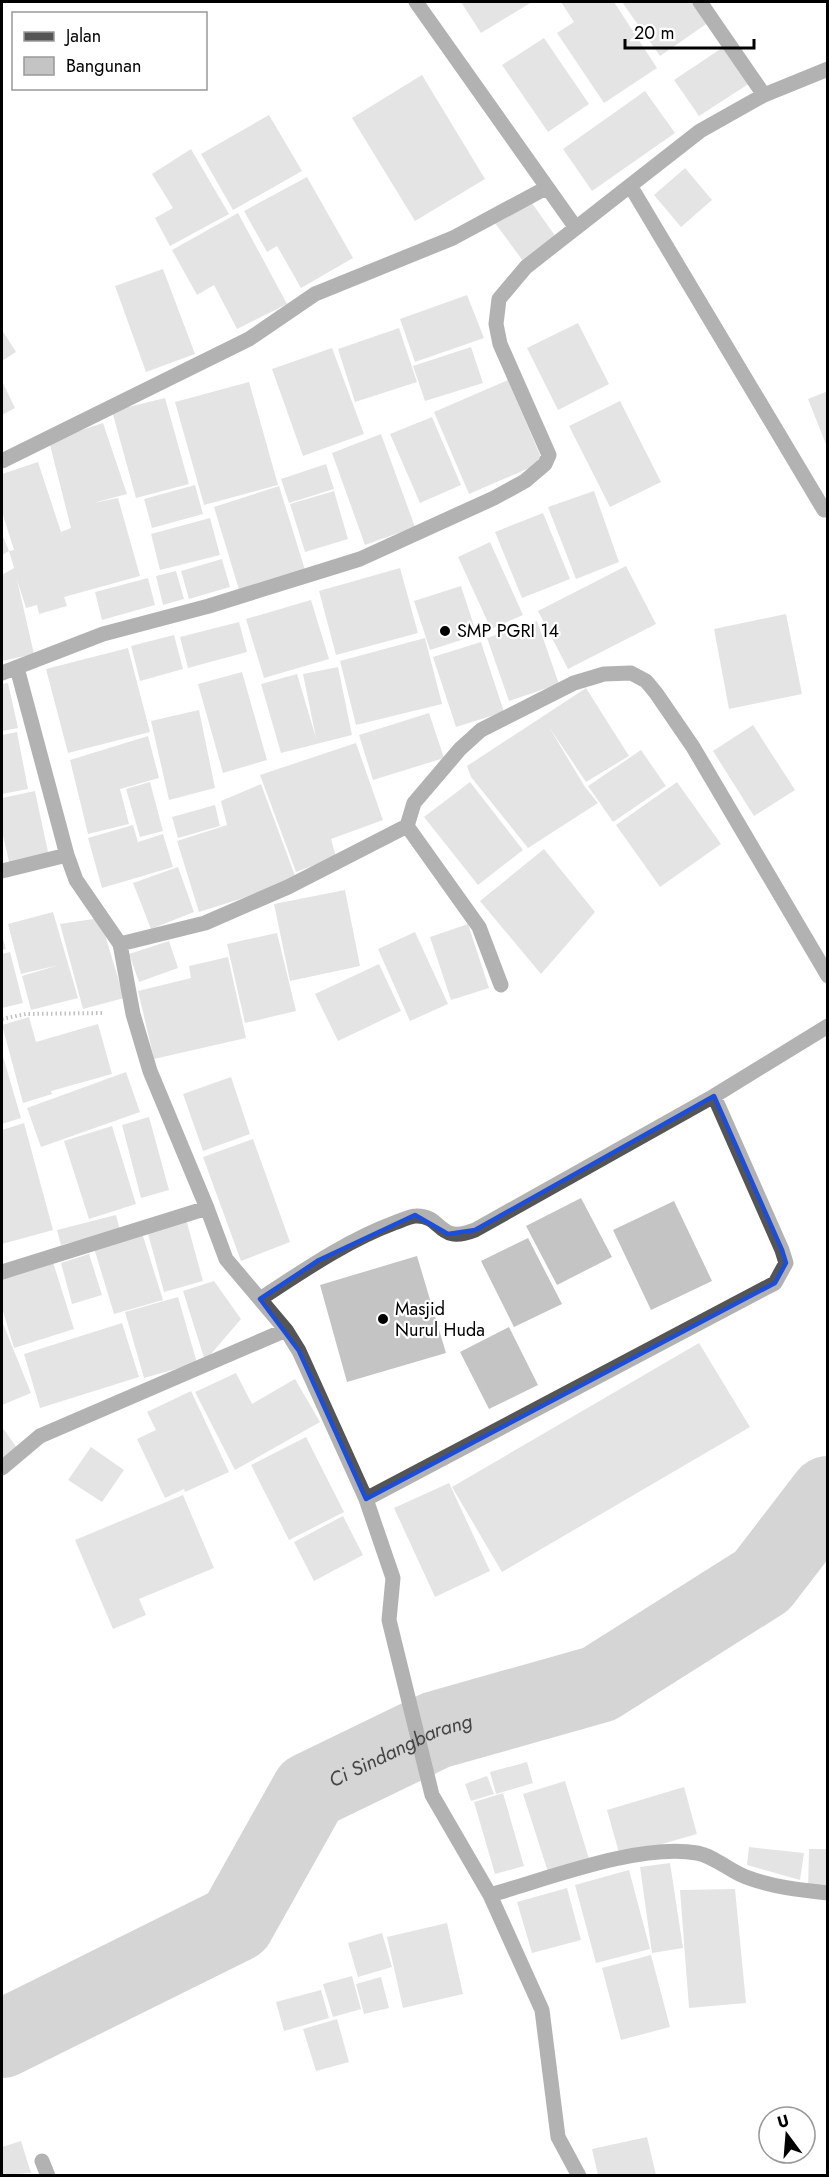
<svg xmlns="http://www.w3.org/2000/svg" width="829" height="2177" font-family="Jost,sans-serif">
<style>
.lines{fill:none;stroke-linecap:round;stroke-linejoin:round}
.river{stroke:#a3a3a3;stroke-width:78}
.building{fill:#c4c4c4}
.path{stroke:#777;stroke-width:4;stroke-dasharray:1.5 3;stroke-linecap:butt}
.minor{stroke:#555;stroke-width:15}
.marked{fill:none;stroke:#1d4ed8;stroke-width:4.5;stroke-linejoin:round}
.poi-dot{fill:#000;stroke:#fff;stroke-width:2}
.labels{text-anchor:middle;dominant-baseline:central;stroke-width:4.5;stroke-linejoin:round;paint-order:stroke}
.poi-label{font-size:18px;fill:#000;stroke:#fff;text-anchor:start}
.water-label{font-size:20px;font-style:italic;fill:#444;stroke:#fff}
</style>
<rect width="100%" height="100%" fill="#fff"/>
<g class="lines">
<!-- river -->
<path class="river" id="s1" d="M 2,2039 L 236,1923 L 310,1791 L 436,1730 L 599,1684 L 762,1581 L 828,1495"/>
</g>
<!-- building -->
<path class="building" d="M 461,2 L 532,2 L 481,33 Z
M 561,2 L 614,2 L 657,68 L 604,103 L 557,33 L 574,22 Z
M 622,2 L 699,2 L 712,20 L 660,56 Z
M 544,38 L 589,104 L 548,132 L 502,65 Z
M 725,46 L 750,83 L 699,116 L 674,80 Z
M 422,75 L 485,179 L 415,221 L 352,118 Z
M 645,91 L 675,133 L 592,191 L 563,149 Z
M 269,115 L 302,171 L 233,210 L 201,154 Z
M 191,149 L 229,214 L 170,246 L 155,218 L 173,208 L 152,174 Z
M 685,168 L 712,200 L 681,227 L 654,195 Z
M 307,177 L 353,258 L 301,288 L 277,246 L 267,252 L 244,211 Z
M 529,199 L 556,237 L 523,261 L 495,223 Z
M 238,213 L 287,304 L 237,329 L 214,285 L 197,295 L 172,250 Z
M 163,269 L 195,354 L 146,372 L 115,286 Z
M 467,295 L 484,338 L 415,362 L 400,319 Z
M 578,323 L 609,384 L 558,410 L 527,348 Z
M 399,328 L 417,382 L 355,402 L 338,349 Z
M 2,330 L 16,352 L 2,361 Z
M 471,347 L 483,383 L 425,401 L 413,366 Z
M 332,348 L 364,434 L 303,456 L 272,369 Z
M 508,380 L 543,462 L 469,494 L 434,412 Z
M 2,381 L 15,408 L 2,415 Z
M 249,382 L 278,485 L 204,505 L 175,402 Z
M 828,391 L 828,447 L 827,447 L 808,399 Z
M 165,398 L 189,484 L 136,498 L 112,411 Z
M 620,401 L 661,482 L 610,507 L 569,426 Z
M 432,417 L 461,485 L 420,503 L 390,434 Z
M 103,423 L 127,494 L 93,503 L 118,498 L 140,576 L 64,597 L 67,606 L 39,614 L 37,605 L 26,608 L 17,580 L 34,654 L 2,661 L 2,575 L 14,568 L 9,551 L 2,555 L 2,534 L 9,551 L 14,550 L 2,512 L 2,474 L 38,462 L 61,532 L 71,528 L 49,441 Z
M 381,434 L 415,527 L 365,545 L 332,453 Z
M 326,464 L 334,489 L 289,503 L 281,479 Z
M 195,485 L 203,514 L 152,528 L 144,499 Z
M 279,486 L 306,573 L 240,593 L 214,507 Z
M 334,491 L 348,539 L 305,552 L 290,504 Z
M 594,491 L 619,562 L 576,579 L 548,507 Z
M 543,513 L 570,579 L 522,598 L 495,532 Z
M 210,518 L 220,555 L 160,570 L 151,534 Z
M 490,542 L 523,615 L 491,629 L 458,557 Z
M 222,559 L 230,587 L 189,599 L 181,571 Z
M 626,566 L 656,624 L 568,669 L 538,611 Z
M 400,568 L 418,633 L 336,655 L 319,591 Z
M 176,571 L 184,599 L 163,605 L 156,576 Z
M 148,578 L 155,605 L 102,620 L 95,592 Z
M 461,586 L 477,635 L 430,650 L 414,601 Z
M 311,600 L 329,659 L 264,678 L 246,619 Z
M 786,614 L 802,694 L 729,709 L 714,629 Z
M 537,621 L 559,684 L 509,701 L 487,638 Z
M 239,622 L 247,652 L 188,668 L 180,637 Z
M 174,635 L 183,669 L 140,681 L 131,646 Z
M 425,638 L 442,704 L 356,725 L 340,661 Z
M 481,642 L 504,712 L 456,727 L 433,657 Z
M 128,648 L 150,732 L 68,753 L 46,669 Z
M 338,667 L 352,735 L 281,753 L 261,684 L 297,674 L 316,738 L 303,674 Z
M 242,672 L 267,760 L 223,773 L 198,684 Z
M 8,683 L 18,728 L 2,731 L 2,684 Z
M 586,688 L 629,756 L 586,782 L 549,727 L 585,787 L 598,803 L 528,848 L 471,777 L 467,766 Z
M 199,710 L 215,788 L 169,800 L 151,721 Z
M 429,713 L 444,758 L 373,780 L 359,735 Z
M 753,725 L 795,790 L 754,816 L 713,751 Z
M 17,732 L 28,789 L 2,794 L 2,735 Z
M 148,736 L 159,778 L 120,789 L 129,824 L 88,834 L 70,760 Z
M 356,743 L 383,820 L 331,839 L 336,857 L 296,872 L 260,775 Z
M 641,750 L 666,786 L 613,822 L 588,786 Z
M 150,782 L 163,831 L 140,837 L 126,789 Z
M 470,782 L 523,850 L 478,885 L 424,817 Z
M 677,782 L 721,844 L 660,887 L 616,825 Z
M 261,784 L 297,881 L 199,912 L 177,841 L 227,825 L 221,801 Z
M 35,791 L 49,857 L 10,866 L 2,831 L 2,798 Z
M 215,805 L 220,826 L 178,838 L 172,817 Z
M 133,825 L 138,842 L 163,834 L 173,867 L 102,888 L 88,838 Z
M 544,849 L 595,912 L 541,974 L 480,901 Z
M 178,867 L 194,912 L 151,929 L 133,883 Z
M 345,890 L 360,966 L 290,981 L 274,904 Z
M 53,912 L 78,998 L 31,1010 L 22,976 L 59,965 L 21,974 L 8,924 Z
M 100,918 L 124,998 L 83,1009 L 60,924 Z
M 468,924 L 489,988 L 451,1000 L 430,937 Z
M 415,932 L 448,1004 L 410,1021 L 378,949 Z
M 277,933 L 296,1011 L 245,1023 L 227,944 Z
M 2,935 L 6,949 L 2,950 Z
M 169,941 L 178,968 L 139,982 L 129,954 Z
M 10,952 L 23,1003 L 2,1008 L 2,954 Z
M 228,957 L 246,1038 L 154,1059 L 138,991 L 191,978 L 189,966 Z
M 379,964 L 401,1011 L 338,1041 L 315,994 Z
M 29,1017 L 36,1042 L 98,1024 L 112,1074 L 51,1091 L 52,1094 L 23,1103 L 2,1025 Z
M 2,1053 L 21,1118 L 2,1124 Z
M 126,1072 L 140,1112 L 41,1147 L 27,1108 Z
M 231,1077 L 250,1134 L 203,1151 L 183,1094 Z
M 149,1117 L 169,1190 L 141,1198 L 122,1125 Z
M 24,1123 L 53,1230 L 2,1244 L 2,1130 Z
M 112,1126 L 136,1204 L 89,1219 L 64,1141 Z
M 253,1139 L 290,1242 L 241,1261 L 203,1157 Z
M 581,1198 L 612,1257 L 557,1285 L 526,1226 Z
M 674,1201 L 712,1281 L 651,1310 L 613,1230 Z
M 116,1215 L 120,1230 L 61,1245 L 57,1230 Z
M 186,1219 L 203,1281 L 164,1292 L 147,1230 Z
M 142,1233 L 163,1300 L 114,1314 L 94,1248 Z
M 528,1238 L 562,1304 L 514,1327 L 481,1261 Z
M 89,1254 L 102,1295 L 72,1304 L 61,1263 Z
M 417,1256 L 446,1353 L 347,1382 L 320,1285 Z
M 52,1259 L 74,1329 L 14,1348 L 2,1308 L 2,1276 Z
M 214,1281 L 241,1319 L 205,1361 L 183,1291 Z
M 178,1297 L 197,1363 L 144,1378 L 125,1312 Z
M 2,1321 L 31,1393 L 2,1405 Z
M 122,1323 L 139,1377 L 40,1408 L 24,1354 Z
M 509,1327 L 538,1385 L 489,1409 L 460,1352 Z
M 699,1343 L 750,1427 L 502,1572 L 452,1487 Z
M 236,1373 L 252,1404 L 295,1379 L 320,1422 L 235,1470 L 195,1392 Z
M 191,1391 L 229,1472 L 185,1492 L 184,1489 L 165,1498 L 137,1439 L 156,1430 L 147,1412 Z
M 2,1427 L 17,1448 L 2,1459 Z
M 306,1437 L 344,1512 L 289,1540 L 251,1465 Z
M 91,1447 L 124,1470 L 102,1502 L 68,1480 Z
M 449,1483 L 490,1571 L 435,1597 L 394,1508 Z
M 183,1495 L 214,1568 L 139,1599 L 146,1615 L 113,1629 L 75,1540 Z
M 343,1516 L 363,1555 L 314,1581 L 294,1542 Z
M 527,1762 L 533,1783 L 496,1794 L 490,1772 Z
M 487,1776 L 494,1794 L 471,1801 L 465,1784 Z
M 565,1781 L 590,1862 L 549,1875 L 523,1794 Z
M 684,1787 L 697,1834 L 620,1856 L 607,1810 Z
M 503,1793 L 524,1866 L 495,1874 L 474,1802 Z
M 749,1847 L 804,1853 L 800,1880 L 747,1865 Z
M 809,1849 L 828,1849 L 828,1890 L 808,1889 Z
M 670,1863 L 683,1948 L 652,1953 L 640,1867 Z
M 629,1870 L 650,1949 L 596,1963 L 575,1885 Z
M 567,1888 L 581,1940 L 532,1953 L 517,1902 Z
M 735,1889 L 746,2003 L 689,2008 L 680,1890 Z
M 447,1923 L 463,1994 L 403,2008 L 387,1937 Z
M 382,1933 L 392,1967 L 358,1977 L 348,1943 Z
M 651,1955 L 670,2027 L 621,2040 L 602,1968 Z
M 352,1976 L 361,2009 L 333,2017 L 323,1984 Z
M 381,1977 L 389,2008 L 364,2014 L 356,1984 Z
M 321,1990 L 329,2018 L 284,2031 L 276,2002 Z
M 337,2019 L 349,2062 L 316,2071 L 303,2029 Z
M 647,2137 L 656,2175 L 598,2175 L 592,2149 Z
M 21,2141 L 31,2173 L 2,2175 L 2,2147 Z"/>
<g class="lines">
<!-- path -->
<path class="path" d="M 2,1019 L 26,1014 L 103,1013"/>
<!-- minor -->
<path class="minor" d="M 416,2 L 576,228
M 700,2 L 764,95
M 631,187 L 824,510
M 2,461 L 249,339 L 315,294 L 453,238 L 546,188
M 17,668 L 67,855 L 76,880 L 120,944 L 133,1014 L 150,1071 L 207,1208 L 226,1259 L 286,1330 L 299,1351 L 366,1499 L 393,1578 L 389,1620 L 432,1795 L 490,1895 L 542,2010 L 558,2137 L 579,2176
M 2,673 L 103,634 L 209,606 L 360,559 L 494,498 L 525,481 L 545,464 L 549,455 L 500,344 L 496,324 L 499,299 L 526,267 L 700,131 L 764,95 L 828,69
M 407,826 L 479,927 L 501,985
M 2,871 L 67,855
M 120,944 L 205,923 L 288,887 L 407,826 L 414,803 L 460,749 L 481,730 L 574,683 L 604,674 L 631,673 L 646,681 L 656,693 L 693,747 L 828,976
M 2,1272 L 207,1208
M 260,1299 C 303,1271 346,1241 394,1223 C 400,1221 410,1216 416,1216 C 443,1215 437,1245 475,1230 L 714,1096 L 828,1026
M 2,1468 L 40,1436 L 286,1330
M 366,1499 L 775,1283 L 786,1263 L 782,1250 L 714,1096
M 490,1895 C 547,1879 639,1843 697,1853 C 714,1856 730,1871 746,1877 C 772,1887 800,1890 828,1893
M 42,2161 L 48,2176"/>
</g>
<!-- marked area -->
<path d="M0 0H829V2177H0ZM 714,1096 L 782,1250 L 786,1263 L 775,1283 L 366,1499 L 299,1351 L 260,1299 L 319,1260 L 415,1215 L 448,1234 L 475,1230 Z" fill="#fff" fill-opacity=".55" fill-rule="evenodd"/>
<path class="marked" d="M 714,1096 L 782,1250 L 786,1263 L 775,1283 L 366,1499 L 299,1351 L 260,1299 L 319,1260 L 415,1215 L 448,1234 L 475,1230 Z"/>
<!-- markers -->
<g class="poi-dot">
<circle cx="445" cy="631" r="6"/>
<circle cx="383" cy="1319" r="6"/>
</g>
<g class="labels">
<!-- poi labels -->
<g class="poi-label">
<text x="457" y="631">SMP PGRI 14</text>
<text x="395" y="1309">Masjid<tspan x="395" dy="21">Nurul Huda</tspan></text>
</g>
<!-- water labels -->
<g class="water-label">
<text stroke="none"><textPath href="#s1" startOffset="512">Ci Sindangbarang</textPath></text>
</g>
</g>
<!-- border -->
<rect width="829" height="2177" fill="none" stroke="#000000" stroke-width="6"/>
<!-- legend -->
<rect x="12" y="12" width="195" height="78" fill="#ffffff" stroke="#999999" stroke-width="1.5"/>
<rect x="24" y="32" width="30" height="9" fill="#555555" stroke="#999999" stroke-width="1.5"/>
<text x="66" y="42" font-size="18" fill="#000000">Jalan</text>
<rect x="24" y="57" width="30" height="18" fill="#c4c4c4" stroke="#999999" stroke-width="1.5"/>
<text x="66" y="72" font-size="18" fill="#000000">Bangunan</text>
<!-- north arrow -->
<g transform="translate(787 2135) rotate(344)"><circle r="28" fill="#ffffff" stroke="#999999" stroke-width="1.5"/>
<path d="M0-4.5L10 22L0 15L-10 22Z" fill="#000000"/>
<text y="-9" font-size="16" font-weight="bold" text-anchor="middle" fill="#000000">U</text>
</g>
<!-- scale -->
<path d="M625 39v9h129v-9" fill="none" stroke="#000000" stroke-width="3"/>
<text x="634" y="39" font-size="18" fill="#000000" stroke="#ffffff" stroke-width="4.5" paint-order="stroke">20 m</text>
</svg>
